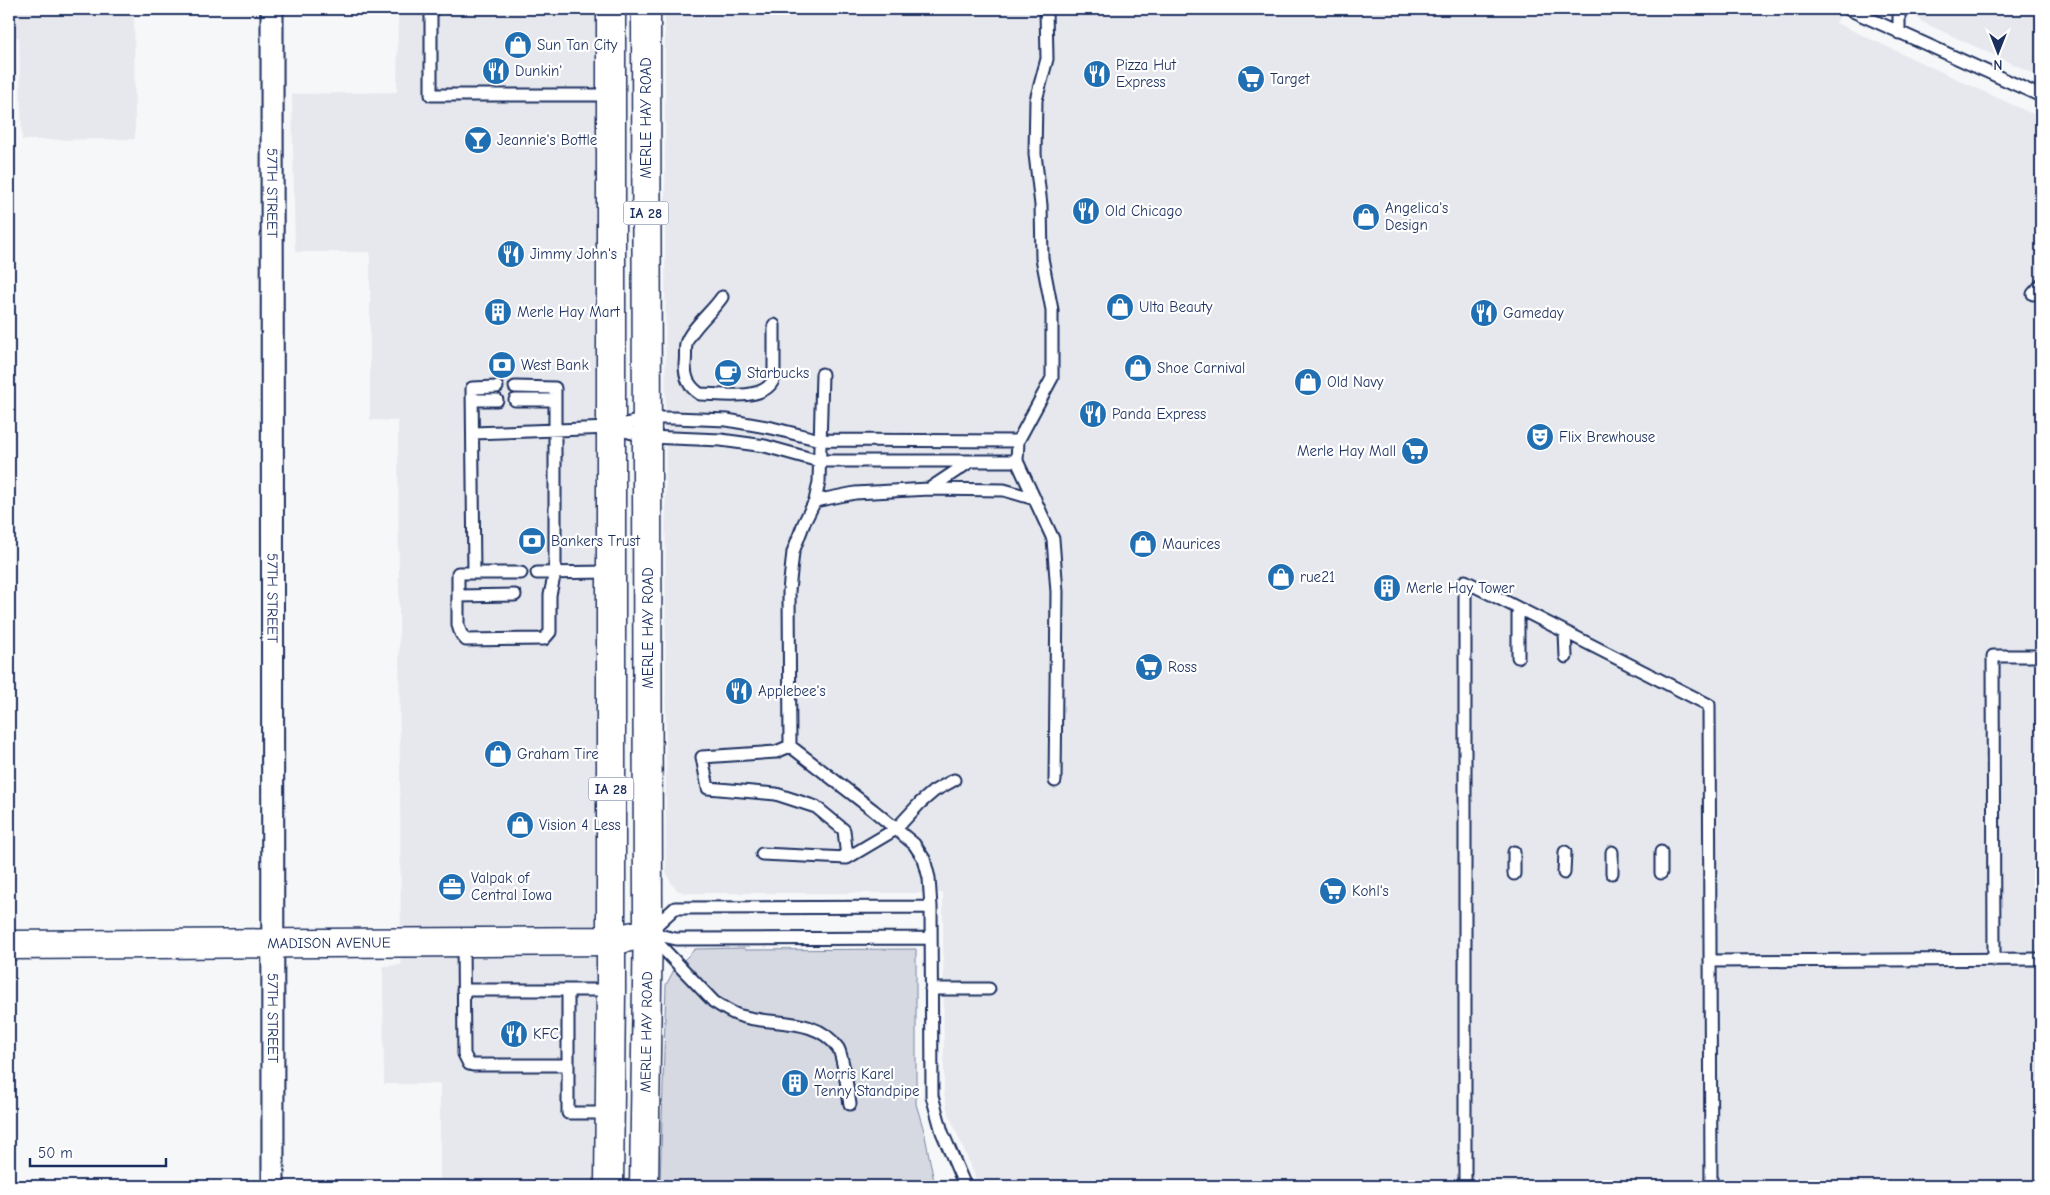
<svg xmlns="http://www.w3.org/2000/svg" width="2050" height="1195" font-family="'Comic Neue',sans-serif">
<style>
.built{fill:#e6e8ee}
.green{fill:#d6d9e2;stroke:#7884a0}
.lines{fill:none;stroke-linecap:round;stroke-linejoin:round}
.service-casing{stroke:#1b2f5e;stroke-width:15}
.minor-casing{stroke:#1b2f5e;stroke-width:25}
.tertiary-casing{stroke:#1b2f5e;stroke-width:31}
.primary-casing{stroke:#1b2f5e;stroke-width:31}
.service{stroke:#fff;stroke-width:11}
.minor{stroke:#fff;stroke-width:21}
.tertiary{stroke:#fff;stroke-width:28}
.primary{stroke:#fff;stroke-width:28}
.labels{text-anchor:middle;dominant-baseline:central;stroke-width:4.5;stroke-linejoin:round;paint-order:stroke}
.shield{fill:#fff;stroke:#5f6d8e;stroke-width:1}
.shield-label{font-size:14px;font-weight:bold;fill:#1b2f5e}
.poi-label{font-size:15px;fill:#1b2f5e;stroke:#fff;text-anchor:start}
.street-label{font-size:15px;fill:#1b2f5e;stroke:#fff}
</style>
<rect width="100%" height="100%" fill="#f6f7f9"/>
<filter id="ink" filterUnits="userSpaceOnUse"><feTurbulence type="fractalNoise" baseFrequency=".02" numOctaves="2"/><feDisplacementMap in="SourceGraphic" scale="10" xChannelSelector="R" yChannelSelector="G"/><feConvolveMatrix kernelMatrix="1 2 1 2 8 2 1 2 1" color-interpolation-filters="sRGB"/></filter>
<g filter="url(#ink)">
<!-- built -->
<path class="built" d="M 9,9 L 134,9 L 135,139 L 22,140 L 19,37 L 9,37 Z
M 398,9 L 611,9 L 609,1186 L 440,1186 L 440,1084 L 384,1084 L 383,966 L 401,965 L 398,421 L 370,420 L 370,252 L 295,252 L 292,94 L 397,92 Z
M 665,9 L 1843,9 L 1836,23 L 2041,118 L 2041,1186 L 979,1186 L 948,1112 L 944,1093 L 943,893 L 685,893 L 677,890 L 672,884 L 666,872 Z
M 1912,9 L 2041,9 L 2041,77 L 1922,22 L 1914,15 Z"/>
<!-- green -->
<path class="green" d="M 744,948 L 745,950 L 916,949 L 916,1104 L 924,1131 L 935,1186 L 660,1186 L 666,985 L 674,970 L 695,949 Z"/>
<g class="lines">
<!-- service casing -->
<g class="service-casing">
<path id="service" d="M 431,9 L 431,95 L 611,95
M 1046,9 L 1047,59 L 1036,100 L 1035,154 L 1041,205 L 1042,258 L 1052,310 L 1052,378 L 1018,441 L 1017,461 L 1053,539 L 1057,592 L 1055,781
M 1848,9 L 2041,96
M 1899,9 L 1899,33
M 2033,294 L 2041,285
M 722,297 C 713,311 689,330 686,344 C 685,350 686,358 685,364 C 685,377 688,386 700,394 C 721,394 766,402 774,378 L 774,325
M 515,387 L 555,388 L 555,572 L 550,595 L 550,632 L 544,639 L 466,640 C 461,635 460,632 458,625 L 458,573 L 521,573
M 472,400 L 497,400
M 515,400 L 555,400
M 613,428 L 648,437 L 721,440 L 765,446 L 819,461 L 1017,461
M 473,433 L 611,428 L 648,418 L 674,418 L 727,420 L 772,428 L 820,440 L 1018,441
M 929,489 L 971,461
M 815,501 L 855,493 L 929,489 L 1004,490 L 1035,499
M 474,573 L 472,388 L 497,387
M 537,573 L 610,572
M 458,596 L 515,595
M 1518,608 L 1518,657
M 1565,632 L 1566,657
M 790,746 L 873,810 L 914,844 L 924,859 L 929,878 L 931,907 L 932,1096 L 942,1132 L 965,1186
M 790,746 L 789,591 L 793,552 L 804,523 L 815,501 L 819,482 L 822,374
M 1612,852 L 1612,873
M 1661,852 L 1661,873
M 762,854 L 847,858 L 844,830 L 816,807 L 776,794 L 708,788 L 702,757 L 776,752 L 790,746
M 847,858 L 896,829 L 920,803 L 934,791 L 954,780
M 1564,873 L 1565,852
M 1514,874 L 1514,852
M 651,930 L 675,908 L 931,907
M 649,933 L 676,939 L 931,938
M 651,936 L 714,1002 C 723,1007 732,1014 741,1016 C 773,1026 816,1016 838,1048 C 843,1055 848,1094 850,1104
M 463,942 L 464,1054 L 469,1064 L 473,1065 L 568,1065
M 1994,960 L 1993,656 L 2041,656
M 1710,961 L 2041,959
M 931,989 L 989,989
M 463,990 L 611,990
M 568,990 L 568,1113 L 610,1113
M 1465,1186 L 1465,581 L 1709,705 L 1711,1186"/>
</g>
<!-- minor casing -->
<g class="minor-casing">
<g id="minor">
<path id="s1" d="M 272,9 L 273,1186"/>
</g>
</g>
<!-- tertiary casing -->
<g class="tertiary-casing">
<g id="tertiary">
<path id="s2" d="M 9,945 L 611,941 L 648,933"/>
</g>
</g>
<!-- primary casing -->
<g class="primary-casing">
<g id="primary">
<path d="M 609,1186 L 611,990 L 611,9"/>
<path id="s3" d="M 644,1186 L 648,918 L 646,9"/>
</g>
</g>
<!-- service -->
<use href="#service" class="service"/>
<!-- minor -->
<use href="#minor" class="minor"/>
<!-- tertiary -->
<use href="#tertiary" class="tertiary"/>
<!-- primary -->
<use href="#primary" class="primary"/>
</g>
</g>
<!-- icons -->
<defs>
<g id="shop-disc" transform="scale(1.4375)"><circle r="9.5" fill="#1f6fb2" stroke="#fff"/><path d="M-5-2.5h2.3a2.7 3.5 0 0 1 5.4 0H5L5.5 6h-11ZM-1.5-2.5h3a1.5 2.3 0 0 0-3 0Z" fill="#fff"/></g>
<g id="restaurant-disc" transform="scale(1.4375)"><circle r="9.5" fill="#1f6fb2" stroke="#fff"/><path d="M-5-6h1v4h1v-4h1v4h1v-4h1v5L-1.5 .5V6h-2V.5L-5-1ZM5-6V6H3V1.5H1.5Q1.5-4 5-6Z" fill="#fff"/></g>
<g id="supermarket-disc" transform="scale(1.4375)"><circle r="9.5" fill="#1f6fb2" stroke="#fff"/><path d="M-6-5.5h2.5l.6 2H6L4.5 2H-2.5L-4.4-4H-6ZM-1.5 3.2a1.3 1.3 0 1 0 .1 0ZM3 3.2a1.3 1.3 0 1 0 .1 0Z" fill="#fff"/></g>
<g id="bar-disc" transform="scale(1.4375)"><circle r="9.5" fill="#1f6fb2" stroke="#fff"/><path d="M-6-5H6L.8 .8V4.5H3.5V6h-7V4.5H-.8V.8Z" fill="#fff"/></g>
<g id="building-disc" transform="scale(1.4375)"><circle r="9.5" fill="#1f6fb2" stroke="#fff"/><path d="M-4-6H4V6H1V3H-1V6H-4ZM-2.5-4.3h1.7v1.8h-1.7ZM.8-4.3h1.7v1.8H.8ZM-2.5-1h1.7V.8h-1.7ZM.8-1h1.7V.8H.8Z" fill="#fff"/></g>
<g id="bank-disc" transform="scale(1.4375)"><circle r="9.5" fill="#1f6fb2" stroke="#fff"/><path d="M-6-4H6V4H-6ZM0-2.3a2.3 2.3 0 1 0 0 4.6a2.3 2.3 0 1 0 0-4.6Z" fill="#fff"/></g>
<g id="cafe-disc" transform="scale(1.4375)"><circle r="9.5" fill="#1f6fb2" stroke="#fff"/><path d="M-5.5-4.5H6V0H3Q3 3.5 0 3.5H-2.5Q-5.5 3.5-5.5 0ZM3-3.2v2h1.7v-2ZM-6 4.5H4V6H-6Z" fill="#fff"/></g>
<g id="theatre-disc" transform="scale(1.4375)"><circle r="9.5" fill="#1f6fb2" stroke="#fff"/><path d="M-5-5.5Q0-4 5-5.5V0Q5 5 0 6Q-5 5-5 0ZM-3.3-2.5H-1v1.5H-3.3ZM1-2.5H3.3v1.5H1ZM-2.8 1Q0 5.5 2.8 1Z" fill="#fff"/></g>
<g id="office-disc" transform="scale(1.4375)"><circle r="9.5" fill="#1f6fb2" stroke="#fff"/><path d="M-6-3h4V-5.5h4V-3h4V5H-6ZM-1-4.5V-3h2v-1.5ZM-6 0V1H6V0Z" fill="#fff"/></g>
</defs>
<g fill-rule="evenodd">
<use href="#shop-disc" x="518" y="45"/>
<use href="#restaurant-disc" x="496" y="71"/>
<use href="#restaurant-disc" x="1097" y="74"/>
<use href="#supermarket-disc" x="1251" y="79"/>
<use href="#bar-disc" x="478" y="140"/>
<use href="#restaurant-disc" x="1086" y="211"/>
<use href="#shop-disc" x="1366" y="217"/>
<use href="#restaurant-disc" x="511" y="254"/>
<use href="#shop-disc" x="1120" y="307"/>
<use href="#building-disc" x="498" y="312"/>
<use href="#restaurant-disc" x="1484" y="313"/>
<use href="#bank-disc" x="502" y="365"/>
<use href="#shop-disc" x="1138" y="368"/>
<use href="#cafe-disc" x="728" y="373"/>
<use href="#shop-disc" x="1308" y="382"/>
<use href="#restaurant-disc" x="1093" y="414"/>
<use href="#theatre-disc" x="1540" y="437"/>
<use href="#supermarket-disc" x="1415" y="451"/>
<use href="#bank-disc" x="532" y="541"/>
<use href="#shop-disc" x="1143" y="544"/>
<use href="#shop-disc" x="1281" y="577"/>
<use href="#building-disc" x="1387" y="588"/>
<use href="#supermarket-disc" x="1149" y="667"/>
<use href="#restaurant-disc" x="739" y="691"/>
<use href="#shop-disc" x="498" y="754"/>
<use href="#shop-disc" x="520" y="825"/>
<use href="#office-disc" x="452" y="887"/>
<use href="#supermarket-disc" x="1333" y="891"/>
<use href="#restaurant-disc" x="514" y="1034"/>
<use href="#building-disc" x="795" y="1083"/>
</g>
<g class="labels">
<!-- shield labels -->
<g class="shield">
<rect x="623.5" y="201.5" width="45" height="23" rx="4"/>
<rect x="588.5" y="777.5" width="45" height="23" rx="4"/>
</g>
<g class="shield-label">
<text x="646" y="213">IA 28</text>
<text x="611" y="789">IA 28</text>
</g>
<!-- poi labels -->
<g class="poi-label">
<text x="537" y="45">Sun Tan City</text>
<text x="1116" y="65">Pizza Hut<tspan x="1116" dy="17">Express</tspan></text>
<text x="515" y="71">Dunkin'</text>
<text x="1270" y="79">Target</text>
<text x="497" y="140">Jeannie's Bottle</text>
<text x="1385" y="208">Angelica's<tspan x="1385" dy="17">Design</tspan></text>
<text x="1105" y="211">Old Chicago</text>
<text x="530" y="254">Jimmy John's</text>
<text x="1139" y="307">Ulta Beauty</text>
<text x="517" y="312">Merle Hay Mart</text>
<text x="1503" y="313">Gameday</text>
<text x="521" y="365">West Bank</text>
<text x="1157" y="368">Shoe Carnival</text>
<text x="747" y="373">Starbucks</text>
<text x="1327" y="382">Old Navy</text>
<text x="1112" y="414">Panda Express</text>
<text x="1559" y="437">Flix Brewhouse</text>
<text x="1396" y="451" text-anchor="end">Merle Hay Mall</text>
<text x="551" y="541">Bankers Trust</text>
<text x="1162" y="544">Maurices</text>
<text x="1300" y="577">rue21</text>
<text x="1406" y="588">Merle Hay Tower</text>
<text x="1168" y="667">Ross</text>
<text x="758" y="691">Applebee's</text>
<text x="517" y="754">Graham Tire</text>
<text x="539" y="825">Vision 4 Less</text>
<text x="471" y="878">Valpak of<tspan x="471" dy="17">Central Iowa</tspan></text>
<text x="1352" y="891">Kohl's</text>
<text x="533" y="1034">KFC</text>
<text x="814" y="1074">Morris Karel<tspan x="814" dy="17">Tenny Standpipe</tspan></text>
</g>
<!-- street labels -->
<g class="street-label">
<text transform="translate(646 118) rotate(-90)">MERLE HAY ROAD</text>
<text stroke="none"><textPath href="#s1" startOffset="184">57TH STREET</textPath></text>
<text stroke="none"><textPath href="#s1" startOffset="589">57TH STREET</textPath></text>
<text transform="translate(648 628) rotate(-90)">MERLE HAY ROAD</text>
<text stroke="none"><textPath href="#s2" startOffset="320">MADISON AVENUE</textPath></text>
<text stroke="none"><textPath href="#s1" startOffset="1009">57TH STREET</textPath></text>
<text stroke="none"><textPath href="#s3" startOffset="154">MERLE HAY ROAD</textPath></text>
</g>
</g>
<!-- margin -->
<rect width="2050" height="1195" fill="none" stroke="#fff" stroke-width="30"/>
<rect x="15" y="15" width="2020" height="1165" fill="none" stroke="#1b2f5e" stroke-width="2" filter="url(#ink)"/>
<!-- north arrow -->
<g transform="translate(1998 52) rotate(180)" stroke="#ffffff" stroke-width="4" paint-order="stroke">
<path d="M0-4L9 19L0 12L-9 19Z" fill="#1b2f5e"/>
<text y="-8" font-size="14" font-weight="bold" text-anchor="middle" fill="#1b2f5e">N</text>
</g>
<!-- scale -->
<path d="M30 1158v8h136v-8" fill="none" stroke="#1b2f5e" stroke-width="2.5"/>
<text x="38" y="1158" font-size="15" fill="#1b2f5e" stroke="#ffffff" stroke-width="4" paint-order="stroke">50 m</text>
</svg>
